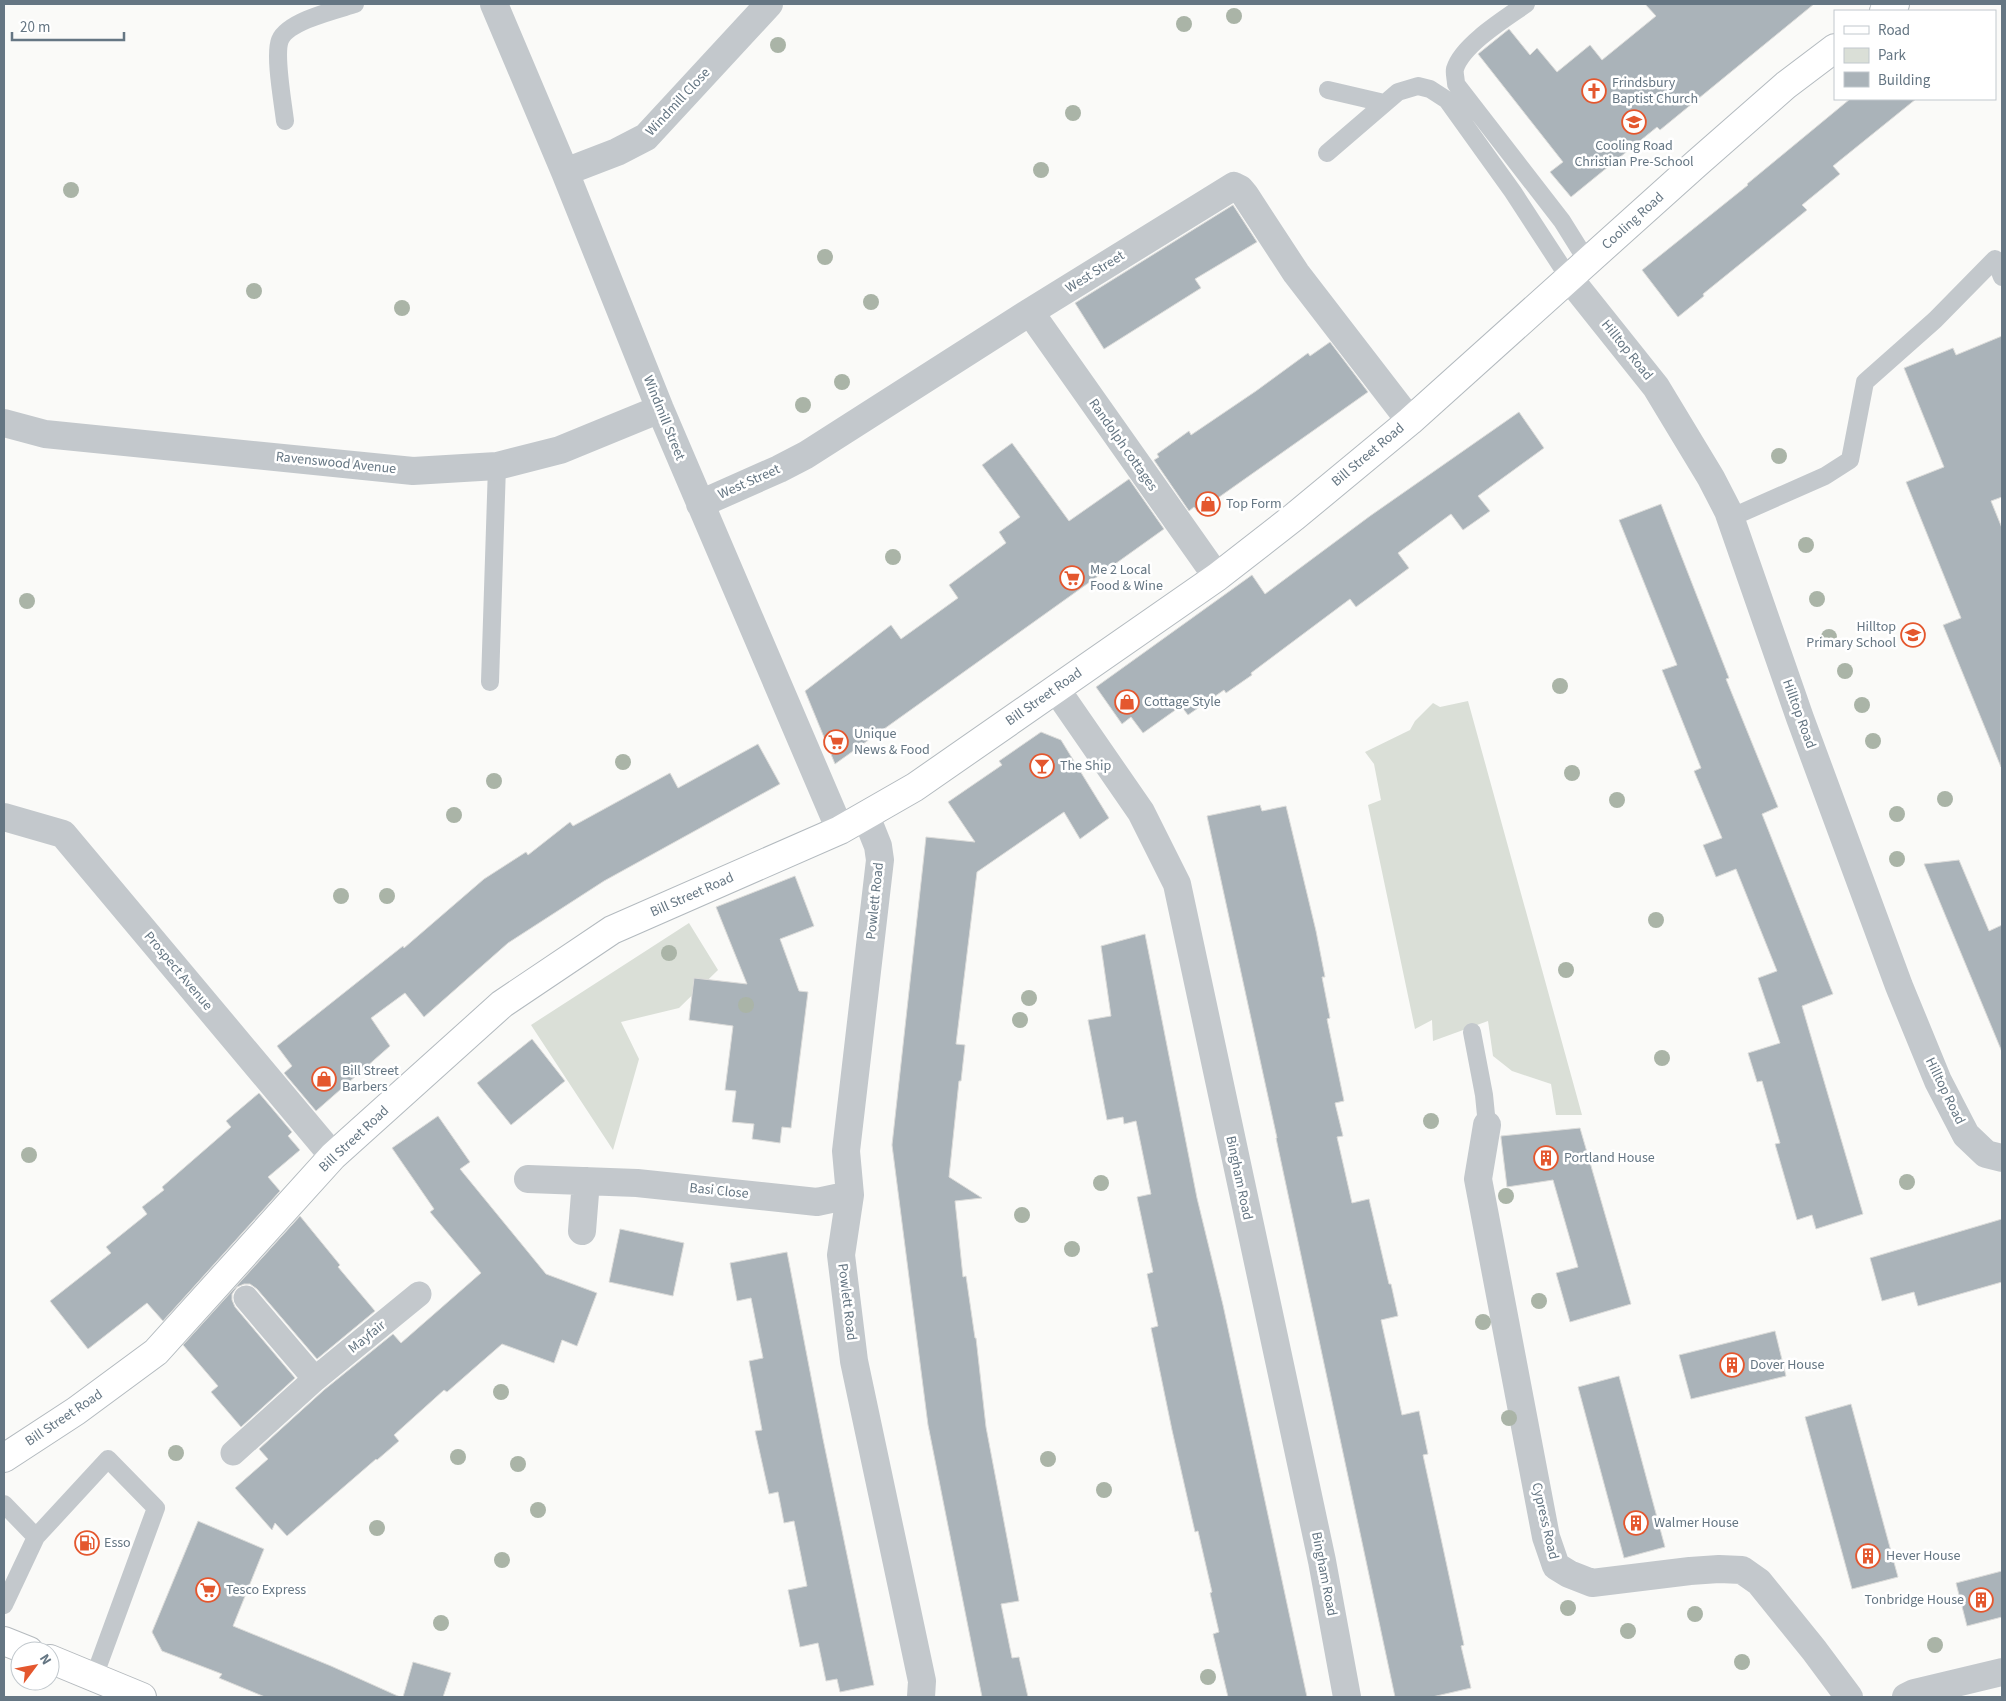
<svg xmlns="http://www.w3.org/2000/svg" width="2006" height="1701" font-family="'Source Sans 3',sans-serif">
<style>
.green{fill:#dadfd7}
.building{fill:#aab3b9;stroke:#dcdcda}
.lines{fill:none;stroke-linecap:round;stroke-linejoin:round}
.secondary-casing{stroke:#b3babf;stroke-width:30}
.primary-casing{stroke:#b5babe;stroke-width:30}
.service{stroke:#c3c8cc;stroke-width:18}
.pedestrian{stroke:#c3c8cc;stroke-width:25}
.minor{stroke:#c3c8cc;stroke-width:28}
.secondary{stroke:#fff;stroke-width:28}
.primary{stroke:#fff;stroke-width:28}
.tree{fill:#aab4a7}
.labels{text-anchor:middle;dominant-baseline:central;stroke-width:5;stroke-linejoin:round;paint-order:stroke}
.poi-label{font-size:14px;fill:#657683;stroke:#fff;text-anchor:start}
.street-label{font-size:14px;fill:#657683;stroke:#fff}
</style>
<rect width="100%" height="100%" fill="#fafaf8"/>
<!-- green -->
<path class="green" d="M 1468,701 L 1582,1115 L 1556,1115 L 1551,1084 L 1512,1071 L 1493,1056 L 1488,1021 L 1433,1041 L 1432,1020 L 1415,1029 L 1368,805 L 1381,800 L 1374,764 L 1365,752 L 1410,730 L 1415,721 L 1433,703 L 1440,707 Z
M 689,923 L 718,970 L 679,1008 L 621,1022 L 639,1059 L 613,1150 L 531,1025 Z"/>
<!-- building -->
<path class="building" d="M 1645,4 L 1814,4 L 1660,130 L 1657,127 L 1571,197 L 1550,172 L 1563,162 L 1478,54 L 1509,29 L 1530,55 L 1537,48 L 1557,72 L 1590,45 L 1602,60 L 1656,16 Z
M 1850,99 L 1916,99 L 1833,166 L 1840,174 L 1802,205 L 1807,210 L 1703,294 L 1704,296 L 1678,317 L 1642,270 L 1748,185 L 1747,184 Z
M 1233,205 L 1257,242 L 1195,279 L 1201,288 L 1104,349 L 1075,303 Z
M 2002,336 L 2002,497 L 1991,501 L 2002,528 L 2001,767 L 1943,625 L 1961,618 L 1906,482 L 1944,467 L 1904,368 L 1953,348 L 1956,355 Z
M 1330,342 L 1368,392 L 1198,512 L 1194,507 L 1189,511 L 1154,460 L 1159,457 L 1157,454 L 1189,431 L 1191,435 L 1256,391 L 1308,353 L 1310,356 Z
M 1519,412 L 1544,448 L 1478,496 L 1490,511 L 1463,530 L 1451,514 L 1398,553 L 1409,568 L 1356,607 L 1350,599 L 1251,673 L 1252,675 L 1226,693 L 1224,690 L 1188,715 L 1181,706 L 1143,733 L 1131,717 L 1122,724 L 1096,687 L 1252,575 L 1265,594 L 1370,516 Z
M 1012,443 L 1069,521 L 1129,479 L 1164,529 L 835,764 L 805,691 L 891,625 L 901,639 L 958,598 L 949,585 L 1006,543 L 999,532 L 1020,517 L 982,465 Z
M 1661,504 L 1729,678 L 1726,679 L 1778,807 L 1762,814 L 1833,994 L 1802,1006 L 1863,1214 L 1816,1229 L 1812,1215 L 1797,1220 L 1775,1144 L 1780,1143 L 1762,1081 L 1757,1082 L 1748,1053 L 1780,1043 L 1758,978 L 1777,971 L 1736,869 L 1716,877 L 1703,845 L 1722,838 L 1694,771 L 1701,768 L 1662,670 L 1677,665 L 1619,520 Z
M 1041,732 L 1061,740 L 1109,818 L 1080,839 L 1064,812 L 977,872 L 956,1044 L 965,1045 L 961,1081 L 959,1081 L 949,1177 L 982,1198 L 955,1201 L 963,1277 L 966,1276 L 975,1338 L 976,1338 L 986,1427 L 1019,1601 L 1001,1604 L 1012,1658 L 1019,1657 L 1028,1697 L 982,1697 L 928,1425 L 892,1145 L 926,837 L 975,842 L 948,802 L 1002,765 L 999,761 Z
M 758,744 L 780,784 L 604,881 L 508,943 L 424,1017 L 405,993 L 371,1018 L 390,1046 L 316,1111 L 284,1073 L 292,1066 L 277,1046 L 403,946 L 404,948 L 484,879 L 526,852 L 528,855 L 570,822 L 573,826 L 670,773 L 678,788 Z
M 1260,805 L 1262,811 L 1286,806 L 1316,931 L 1325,977 L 1322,977 L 1330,1018 L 1327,1019 L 1344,1101 L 1335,1103 L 1343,1136 L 1337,1137 L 1352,1203 L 1369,1199 L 1389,1284 L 1391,1284 L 1398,1316 L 1381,1320 L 1402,1415 L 1419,1411 L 1428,1454 L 1423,1455 L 1464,1645 L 1461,1646 L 1471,1688 L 1432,1697 L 1395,1697 L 1276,1138 L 1277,1138 L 1207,816 Z
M 1959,860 L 1989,931 L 2002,925 L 2002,1052 L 1924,864 Z
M 795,876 L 814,926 L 780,939 L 799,991 L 808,992 L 791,1128 L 782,1127 L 780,1143 L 752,1139 L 754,1124 L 732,1122 L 736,1091 L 725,1090 L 733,1026 L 689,1020 L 694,978 L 747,984 L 716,907 Z
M 1145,934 L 1197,1198 L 1223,1305 L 1307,1697 L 1228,1697 L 1213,1634 L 1219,1632 L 1210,1593 L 1212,1592 L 1198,1531 L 1195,1532 L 1172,1430 L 1151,1328 L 1158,1326 L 1147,1274 L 1153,1272 L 1137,1197 L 1151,1194 L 1136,1121 L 1124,1124 L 1123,1117 L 1107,1120 L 1088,1020 L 1111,1016 L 1101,946 Z
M 532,1039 L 565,1081 L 511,1125 L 477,1083 Z
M 259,1093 L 292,1132 L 288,1136 L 300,1150 L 268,1177 L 280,1191 L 163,1321 L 147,1303 L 88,1349 L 50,1301 L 111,1253 L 106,1247 L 147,1214 L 142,1207 L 164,1190 L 162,1187 L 231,1127 L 226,1121 Z
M 438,1116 L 470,1162 L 460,1169 L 546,1274 L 597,1293 L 577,1346 L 562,1340 L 554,1363 L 502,1344 L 447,1392 L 444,1390 L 394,1435 L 399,1441 L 377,1460 L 376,1459 L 287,1536 L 275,1523 L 272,1530 L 235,1488 L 268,1459 L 259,1449 L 324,1390 L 393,1334 L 401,1343 L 481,1273 L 430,1212 L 434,1209 L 392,1148 Z
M 1580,1128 L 1631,1304 L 1570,1322 L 1556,1273 L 1578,1267 L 1553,1180 L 1507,1187 L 1501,1138 L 1501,1136 Z
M 300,1216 L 340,1265 L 338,1267 L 375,1311 L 317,1359 L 257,1289 L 250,1284 L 244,1284 L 237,1287 L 232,1294 L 232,1300 L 235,1307 L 295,1378 L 241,1427 L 211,1392 L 218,1386 L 183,1345 Z
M 2002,1219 L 2002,1282 L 1918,1306 L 1914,1292 L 1882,1301 L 1870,1258 Z
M 620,1229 L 684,1243 L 673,1296 L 609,1282 Z
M 787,1252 L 823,1439 L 874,1685 L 840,1692 L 837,1679 L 826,1681 L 818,1643 L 800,1647 L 788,1590 L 807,1586 L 794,1521 L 784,1523 L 778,1492 L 769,1494 L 755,1431 L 762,1430 L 749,1361 L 763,1358 L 751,1298 L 737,1301 L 730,1263 Z
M 1775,1331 L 1786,1376 L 1691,1399 L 1679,1355 Z
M 1619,1376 L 1665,1547 L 1624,1558 L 1578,1387 Z
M 1851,1404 L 1898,1577 L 1852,1589 L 1805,1417 Z
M 198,1521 L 264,1549 L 233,1626 L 331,1666 L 400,1697 L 265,1697 L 219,1678 L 222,1674 L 162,1651 L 152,1632 Z
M 2002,1571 L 2002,1617 L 1967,1626 L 1956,1583 Z
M 413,1662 L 451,1673 L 443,1697 L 403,1697 Z"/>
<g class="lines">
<!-- secondary casing -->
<g class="secondary-casing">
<path id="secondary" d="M 1884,11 L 1895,4
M 4,1458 L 76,1411 L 156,1352 L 333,1156 L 502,1004 L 612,930 L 840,830 L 915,787 L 1217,577 L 1294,517 L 1410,421 L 1696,164 L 1786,85 L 1835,48"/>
</g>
<!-- primary casing -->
<g class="primary-casing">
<path id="primary" d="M 4,1641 L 29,1651
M 50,1659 L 142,1697"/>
</g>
<!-- service -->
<path class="service" d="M 1526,4 C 1506,18 1462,45 1455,69 C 1454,73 1456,79 1456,84 L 1562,221 L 1587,261
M 1328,90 L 1384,103
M 285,121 C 283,103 274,55 280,40 C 288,21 336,10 355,4
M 1327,153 L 1398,92 L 1418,86 L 1430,89 L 1447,100 L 1513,192 L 1569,278
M 1730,518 L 1825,476 L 1850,460 L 1865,382 L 1935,320 L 1995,259 L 2002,277
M 490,682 L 497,466
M 1472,1032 L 1484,1095 L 1487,1125
M 4,1504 L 36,1537 L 108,1459 L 156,1508 L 94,1677
M 4,1605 L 36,1537"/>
<!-- pedestrian -->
<path class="pedestrian" d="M 246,1298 L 315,1379
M 233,1453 L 315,1379 L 419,1294"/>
<!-- minor -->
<path class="minor" d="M 494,4 L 565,172 L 660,409 L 840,830
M 565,172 L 617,152 L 646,137 L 769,4
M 1569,278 L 1656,387 L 1711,478 L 1728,511 L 1800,718 L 1899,986 L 1938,1081 L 1966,1135 L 1986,1154 L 2002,1158
M 1030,312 L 1217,577
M 4,423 L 45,434 L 413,471 L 497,466 L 560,450 L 660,409
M 700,504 L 779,469 L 806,455 L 1030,312 L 1234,186 L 1240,189 L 1245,195 L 1296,273 L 1410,421
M 1056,689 L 1141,812 L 1177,884 L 1322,1561 L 1347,1697
M 866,816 L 878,846 L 880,860 L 846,1151 L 850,1195 L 841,1255 L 854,1361 L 922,1681 L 921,1697
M 4,817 L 63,834 L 333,1156
M 1487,1125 L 1478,1179 L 1546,1537 L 1556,1566 L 1569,1574 L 1592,1583 L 1690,1571 L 1719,1569 L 1742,1570 L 1759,1582 L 1814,1650 L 1849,1697
M 528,1179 L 637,1183 L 817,1202 L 850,1195
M 582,1231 L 586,1181
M 1906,1697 L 1914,1693 L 2002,1672"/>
<!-- secondary -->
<use href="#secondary" class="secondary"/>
<!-- primary -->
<use href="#primary" class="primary"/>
</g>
<!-- trees -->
<g class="tree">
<circle cx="1234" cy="16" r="8"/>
<circle cx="1184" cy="24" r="8"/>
<circle cx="778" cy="45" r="8"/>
<circle cx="1073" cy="113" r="8"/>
<circle cx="1041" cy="170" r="8"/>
<circle cx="71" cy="190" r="8"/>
<circle cx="825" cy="257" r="8"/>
<circle cx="254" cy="291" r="8"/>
<circle cx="871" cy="302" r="8"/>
<circle cx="402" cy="308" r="8"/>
<circle cx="842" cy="382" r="8"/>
<circle cx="803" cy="405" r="8"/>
<circle cx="1779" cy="456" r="8"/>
<circle cx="1806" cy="545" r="8"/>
<circle cx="893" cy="557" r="8"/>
<circle cx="1817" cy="599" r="8"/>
<circle cx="27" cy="601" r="8"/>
<circle cx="1829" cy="637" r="8"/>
<circle cx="1845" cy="671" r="8"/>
<circle cx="1560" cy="686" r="8"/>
<circle cx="1862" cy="705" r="8"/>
<circle cx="1873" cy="741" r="8"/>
<circle cx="623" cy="762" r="8"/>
<circle cx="1572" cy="773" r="8"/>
<circle cx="494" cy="781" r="8"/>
<circle cx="1945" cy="799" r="8"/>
<circle cx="1617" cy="800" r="8"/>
<circle cx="1897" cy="814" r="8"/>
<circle cx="454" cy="815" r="8"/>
<circle cx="1897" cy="859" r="8"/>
<circle cx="341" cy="896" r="8"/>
<circle cx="387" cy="896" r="8"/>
<circle cx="1656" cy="920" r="8"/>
<circle cx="669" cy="953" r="8"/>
<circle cx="1566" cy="970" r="8"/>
<circle cx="1029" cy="998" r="8"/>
<circle cx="746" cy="1005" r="8"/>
<circle cx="1020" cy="1020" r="8"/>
<circle cx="1662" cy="1058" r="8"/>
<circle cx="1431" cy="1121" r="8"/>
<circle cx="29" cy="1155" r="8"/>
<circle cx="1907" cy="1182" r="8"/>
<circle cx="1101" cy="1183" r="8"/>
<circle cx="1506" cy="1196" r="8"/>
<circle cx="1022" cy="1215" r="8"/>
<circle cx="1072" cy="1249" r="8"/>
<circle cx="1539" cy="1301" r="8"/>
<circle cx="1483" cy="1322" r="8"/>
<circle cx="501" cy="1392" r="8"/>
<circle cx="1509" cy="1418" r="8"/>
<circle cx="176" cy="1453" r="8"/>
<circle cx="458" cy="1457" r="8"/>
<circle cx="1048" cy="1459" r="8"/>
<circle cx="518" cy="1464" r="8"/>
<circle cx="1104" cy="1490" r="8"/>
<circle cx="538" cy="1510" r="8"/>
<circle cx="377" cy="1528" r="8"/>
<circle cx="502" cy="1560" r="8"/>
<circle cx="1568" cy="1608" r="8"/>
<circle cx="1695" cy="1614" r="8"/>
<circle cx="441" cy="1623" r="8"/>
<circle cx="1628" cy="1631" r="8"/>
<circle cx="1935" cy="1645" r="8"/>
<circle cx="1742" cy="1662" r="8"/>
<circle cx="1208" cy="1677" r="8"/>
</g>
<!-- icons -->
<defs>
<g id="church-ring" transform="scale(1.25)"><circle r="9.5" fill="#fff" stroke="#e4572e" stroke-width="1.5"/><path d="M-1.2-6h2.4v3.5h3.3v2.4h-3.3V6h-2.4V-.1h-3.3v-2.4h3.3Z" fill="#e4572e"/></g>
<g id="school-ring" transform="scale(1.25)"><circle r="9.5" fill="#fff" stroke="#e4572e" stroke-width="1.5"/><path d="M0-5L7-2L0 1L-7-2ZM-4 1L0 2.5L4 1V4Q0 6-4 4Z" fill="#e4572e"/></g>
<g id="shop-ring" transform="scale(1.25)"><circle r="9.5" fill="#fff" stroke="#e4572e" stroke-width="1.5"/><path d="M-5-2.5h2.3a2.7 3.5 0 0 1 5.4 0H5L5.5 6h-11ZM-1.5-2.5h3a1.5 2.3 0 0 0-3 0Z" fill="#e4572e"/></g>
<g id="supermarket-ring" transform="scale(1.25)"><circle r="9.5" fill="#fff" stroke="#e4572e" stroke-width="1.5"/><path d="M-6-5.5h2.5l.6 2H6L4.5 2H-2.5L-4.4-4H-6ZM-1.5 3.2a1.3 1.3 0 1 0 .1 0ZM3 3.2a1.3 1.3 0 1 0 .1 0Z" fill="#e4572e"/></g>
<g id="bar-ring" transform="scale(1.25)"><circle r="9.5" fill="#fff" stroke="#e4572e" stroke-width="1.5"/><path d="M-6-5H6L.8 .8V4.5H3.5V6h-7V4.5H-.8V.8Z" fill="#e4572e"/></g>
<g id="building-ring" transform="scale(1.25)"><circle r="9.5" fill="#fff" stroke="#e4572e" stroke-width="1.5"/><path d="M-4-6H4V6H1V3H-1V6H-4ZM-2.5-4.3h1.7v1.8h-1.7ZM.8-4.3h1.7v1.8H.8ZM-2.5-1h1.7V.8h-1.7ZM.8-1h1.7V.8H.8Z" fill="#e4572e"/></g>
<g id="fuel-ring" transform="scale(1.25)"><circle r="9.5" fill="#fff" stroke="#e4572e" stroke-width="1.5"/><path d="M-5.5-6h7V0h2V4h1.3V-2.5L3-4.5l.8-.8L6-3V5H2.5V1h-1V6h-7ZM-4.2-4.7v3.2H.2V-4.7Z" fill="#e4572e"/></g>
</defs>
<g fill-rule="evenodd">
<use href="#church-ring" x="1594" y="91"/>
<use href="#school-ring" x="1634" y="122"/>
<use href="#shop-ring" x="1208" y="504"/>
<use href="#supermarket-ring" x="1072" y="578"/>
<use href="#school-ring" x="1913" y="635"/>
<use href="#shop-ring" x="1127" y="702"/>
<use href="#supermarket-ring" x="836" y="742"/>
<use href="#bar-ring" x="1042" y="766"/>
<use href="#shop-ring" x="324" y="1079"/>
<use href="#building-ring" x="1546" y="1158"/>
<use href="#building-ring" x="1732" y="1365"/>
<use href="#building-ring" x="1636" y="1523"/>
<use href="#fuel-ring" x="87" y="1543"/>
<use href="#building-ring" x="1868" y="1556"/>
<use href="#supermarket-ring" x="208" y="1590"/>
<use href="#building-ring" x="1981" y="1600"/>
</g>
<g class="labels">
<!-- poi labels -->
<g class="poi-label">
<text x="1612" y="83">Frindsbury<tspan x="1612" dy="16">Baptist Church</tspan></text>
<text x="1634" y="146" text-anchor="middle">Cooling Road<tspan x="1634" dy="16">Christian Pre-School</tspan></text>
<text x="1226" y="504">Top Form</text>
<text x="1090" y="570">Me 2 Local<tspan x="1090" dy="16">Food &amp; Wine</tspan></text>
<text x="1896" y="627" text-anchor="end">Hilltop<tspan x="1896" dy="16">Primary School</tspan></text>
<text x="1144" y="702">Cottage Style</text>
<text x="854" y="734">Unique<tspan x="854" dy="16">News &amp; Food</tspan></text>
<text x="1060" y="766">The Ship</text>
<text x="342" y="1071">Bill Street<tspan x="342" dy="16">Barbers</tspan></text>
<text x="1564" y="1158">Portland House</text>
<text x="1750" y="1365">Dover House</text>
<text x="1654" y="1523">Walmer House</text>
<text x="104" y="1543">Esso</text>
<text x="1886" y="1556">Hever House</text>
<text x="226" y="1590">Tesco Express</text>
<text x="1964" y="1600" text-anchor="end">Tonbridge House</text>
</g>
<!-- street labels -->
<g class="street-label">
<text transform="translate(678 102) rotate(-47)">Windmill Close</text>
<text transform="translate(1633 221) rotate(-42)">Cooling Road</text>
<text transform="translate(1095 272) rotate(-32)">West Street</text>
<text transform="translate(1627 350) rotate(51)">Hilltop Road</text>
<text transform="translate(664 418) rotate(68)">Windmill Street</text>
<text transform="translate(1123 445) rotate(55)">Randolph cottages</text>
<text transform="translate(1368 455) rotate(-40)">Bill Street Road</text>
<text transform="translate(336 463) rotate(6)">Ravenswood Avenue</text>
<text transform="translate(749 482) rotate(-24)">West Street</text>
<text transform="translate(1044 697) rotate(-35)">Bill Street Road</text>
<text transform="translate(1799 714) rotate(70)">Hilltop Road</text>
<text transform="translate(692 895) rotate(-24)">Bill Street Road</text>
<text transform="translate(875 901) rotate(-84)">Powlett Road</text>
<text transform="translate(178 971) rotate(50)">Prospect Avenue</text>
<text transform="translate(1945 1091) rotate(64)">Hilltop Road</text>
<text transform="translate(354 1139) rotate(-43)">Bill Street Road</text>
<text transform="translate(1239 1178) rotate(78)">Bingham Road</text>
<text transform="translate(719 1191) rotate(6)">Basi Close</text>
<text transform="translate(847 1302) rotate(83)">Powlett Road</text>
<text transform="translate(367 1337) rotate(-39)">Mayfair</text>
<text transform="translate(64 1418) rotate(-34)">Bill Street Road</text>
<text transform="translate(1545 1521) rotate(77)">Cypress Road</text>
<text transform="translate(1324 1574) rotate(79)">Bingham Road</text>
</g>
</g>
<!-- border -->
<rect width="2006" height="1701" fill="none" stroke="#657683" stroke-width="10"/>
<!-- legend -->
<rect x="1834" y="10" width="162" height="90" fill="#ffffff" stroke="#c1c8cd"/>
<rect x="1844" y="26" width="25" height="8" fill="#ffffff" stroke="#c1c8cd"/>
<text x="1878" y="35" font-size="15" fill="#657683">Road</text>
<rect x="1844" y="48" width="25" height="15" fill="#dadfd7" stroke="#c1c8cd"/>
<text x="1878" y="60" font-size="15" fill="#657683">Park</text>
<rect x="1844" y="72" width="25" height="15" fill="#aab3b9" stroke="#c1c8cd"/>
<text x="1878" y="85" font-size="15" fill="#657683">Building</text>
<!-- north arrow -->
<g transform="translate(35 1666) rotate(58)"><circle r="24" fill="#ffffff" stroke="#c1c8cd"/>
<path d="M0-4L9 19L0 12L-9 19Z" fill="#e4572e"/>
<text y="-8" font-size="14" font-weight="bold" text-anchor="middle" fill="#657683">N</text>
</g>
<!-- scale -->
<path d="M12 32v8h112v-8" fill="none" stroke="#657683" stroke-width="2.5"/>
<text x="20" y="32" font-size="15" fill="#657683" stroke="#ffffff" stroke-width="4" paint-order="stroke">20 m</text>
</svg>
